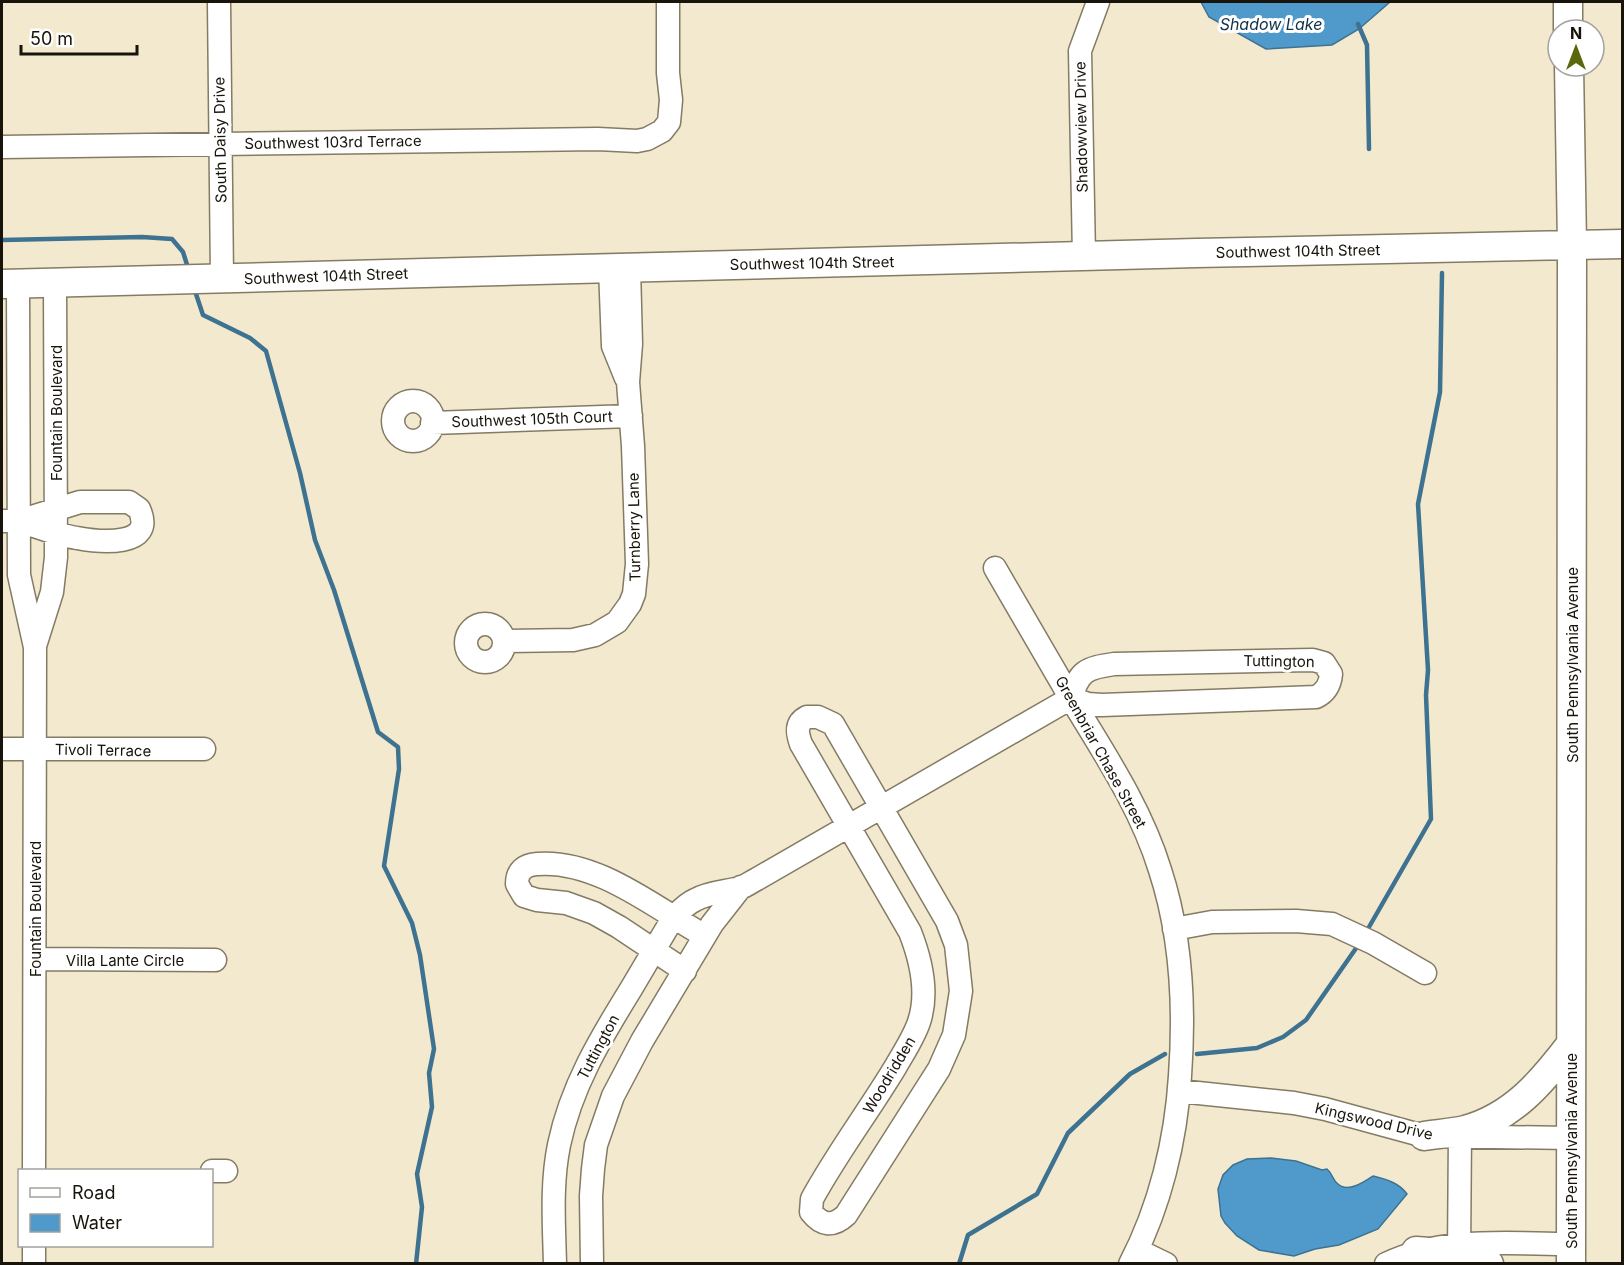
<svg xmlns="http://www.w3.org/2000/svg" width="1624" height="1265" font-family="Inter,sans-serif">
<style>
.water{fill:#4f9acb;stroke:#3e7291;stroke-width:1.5}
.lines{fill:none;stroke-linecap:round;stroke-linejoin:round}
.stream{stroke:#3e7291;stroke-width:4.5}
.minor-casing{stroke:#847b64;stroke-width:25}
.major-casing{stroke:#847b64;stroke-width:31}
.minor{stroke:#fff;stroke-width:22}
.major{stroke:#fff;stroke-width:28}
.labels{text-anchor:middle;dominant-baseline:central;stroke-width:6;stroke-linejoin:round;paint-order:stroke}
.street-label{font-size:15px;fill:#18140b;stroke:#fff}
.water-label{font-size:16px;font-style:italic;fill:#113246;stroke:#fff}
</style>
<rect width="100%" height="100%" fill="#f3e9cf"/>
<!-- water -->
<path class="water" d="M 1201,2 L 1390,2 L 1359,29 L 1332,45 L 1266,49 L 1209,17 Z
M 1271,1158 L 1296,1161 L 1322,1170 L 1327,1169 C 1333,1174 1332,1180 1338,1184 C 1348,1193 1364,1182 1373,1176 C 1386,1179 1399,1183 1407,1194 L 1378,1229 L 1339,1245 L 1315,1249 L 1294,1256 L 1259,1250 L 1237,1236 L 1225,1223 L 1221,1216 L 1218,1189 L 1223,1175 L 1233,1165 L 1247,1159 Z"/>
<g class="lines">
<!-- stream -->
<path class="stream" d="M 1358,24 L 1367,45 L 1369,149
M 2,240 L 142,237 L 172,239 L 183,252 L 189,271
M 194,288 L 203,315 L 250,338 L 266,351 L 300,473 L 315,540 L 334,590 L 378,732 L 398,747 L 399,769 L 384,866 L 412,923 L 420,955 L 434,1049 L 429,1073 L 432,1107 L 417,1174 L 422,1207 L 416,1264
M 1365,934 L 1431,819 L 1426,695 L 1428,670 L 1418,504 L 1440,392 L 1442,273
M 1197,1054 L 1257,1048 L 1283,1037 L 1306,1020 L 1359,944
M 959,1264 L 968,1235 L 1037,1194 L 1068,1133 L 1130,1074 L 1165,1054"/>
<!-- minor casing -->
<g class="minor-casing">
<path id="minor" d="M 219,2 L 222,279
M 2,147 L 598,139 L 637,141 L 647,139 L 662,131 L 669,122 L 671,100 L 668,73 L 668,2
M 1084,256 L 1080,51 L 1098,2
M 610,268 L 613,346 L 626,378
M 18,284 L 19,575 L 35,647 L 34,1170
M393 421a20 20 0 1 1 40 0a20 20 0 1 1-40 0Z
M 432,423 L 631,416
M 2,521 L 19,521 L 80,502 L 129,502 L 139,509 C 157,548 99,542 77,538 C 57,535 38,527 19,521
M 995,568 C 1020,611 1045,654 1070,697 C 1104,753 1141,808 1160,870 C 1182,937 1185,1007 1180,1076 C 1176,1140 1160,1207 1130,1264
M466 643a19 19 0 1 1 38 0a19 19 0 1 1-38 0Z
M 504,641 L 573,640 L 595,635 L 617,622 L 630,604 L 634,594 L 637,564 L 633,446 L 628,382 L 631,344 L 629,268
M 35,646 L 52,592 L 56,557 L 55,283
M 807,717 L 818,717 L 833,724 L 947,921 L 956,945 L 961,991 L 954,1035 L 939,1069 L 846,1215 C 833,1227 822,1226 811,1212 L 812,1199 C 837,1153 869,1111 896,1066 C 904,1052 914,1037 919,1022 C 929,992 921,960 910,932 L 801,744 C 797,733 795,723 807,717 Z
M 2,749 L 204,749
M 1174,929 L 1212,922 L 1296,921 L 1332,924 L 1373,943 L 1425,973
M 35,959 L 215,960
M 685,971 L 619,927 L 594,913 L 566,903 L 537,900 L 524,896 L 517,884 C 517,871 524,865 537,864 C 597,859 655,908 705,936
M 1179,1091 L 1294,1103 L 1325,1109 L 1424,1136 L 1570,1138
M 212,1171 L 226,1171
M 1137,1250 L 1166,1264
M 1459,1255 L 1460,1131
M 34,1264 L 34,1246
M 555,1264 C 554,1224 551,1184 559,1145 C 571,1087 600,1039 631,989 C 645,965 659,942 673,918 C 679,912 686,904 695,900 C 709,892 725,892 740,888 C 746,886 751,882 757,879 L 1071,698 C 1079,671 1086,668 1114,664 L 1313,660 L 1324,663 L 1331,674 C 1330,685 1326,692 1316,697 L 1102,705 L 1088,704 L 1071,698
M 592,1264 L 591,1196 L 593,1169 L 596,1145 L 613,1096 L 642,1041 L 712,924 L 741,887
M 1386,1264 C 1445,1236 1508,1244 1571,1244"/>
</g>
<!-- major casing -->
<g class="major-casing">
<path id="major" d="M 1568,2 L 1568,30
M 1569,66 L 1572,245 L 1571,1264
M 2,284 L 1196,253 L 1622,244
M 1424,1136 C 1437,1134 1452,1133 1465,1130 C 1513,1117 1542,1082 1571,1044
M 1416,1251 C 1441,1253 1465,1254 1489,1264"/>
</g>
<!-- minor -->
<use href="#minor" class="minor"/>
<!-- major -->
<use href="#major" class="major"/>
</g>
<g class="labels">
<!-- street labels -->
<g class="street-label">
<text transform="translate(1081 127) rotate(-91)">Shadowview Drive</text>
<text transform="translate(220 140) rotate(-91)">South Daisy Drive</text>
<text transform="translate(333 142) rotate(-1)">Southwest 103rd Terrace</text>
<text transform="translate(1298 251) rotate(-1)">Southwest 104th Street</text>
<text transform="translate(812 263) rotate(-1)">Southwest 104th Street</text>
<text transform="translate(326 276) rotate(-2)">Southwest 104th Street</text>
<text transform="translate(56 413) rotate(-90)">Fountain Boulevard</text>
<text transform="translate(532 419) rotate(-2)">Southwest 105th Court</text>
<text transform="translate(634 527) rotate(-91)">Turnberry Lane</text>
<text transform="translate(1279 661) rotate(1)">Tuttington</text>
<text transform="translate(1572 665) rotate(-90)">South Pennsylvania Avenue</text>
<text transform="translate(103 750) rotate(1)">Tivoli Terrace</text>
<text transform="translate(1101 752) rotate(61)">Greenbriar Chase Street</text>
<text transform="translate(35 909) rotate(-90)">Fountain Boulevard</text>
<text x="125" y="960">Villa Lante Circle</text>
<text transform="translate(598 1047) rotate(-62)">Tuttington</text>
<text transform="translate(889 1075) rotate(-59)">Woodridden</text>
<text transform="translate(1374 1121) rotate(13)">Kingswood Drive</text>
<text transform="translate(1571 1151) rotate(-90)">South Pennsylvania Avenue</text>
</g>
<!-- water labels -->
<g class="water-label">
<text x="1271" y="24">Shadow Lake</text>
</g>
</g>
<!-- border -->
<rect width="1624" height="1265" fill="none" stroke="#18140b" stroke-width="6"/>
<!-- legend -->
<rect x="18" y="1169" width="195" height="78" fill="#ffffff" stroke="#a3a19d" stroke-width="1.5"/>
<rect x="30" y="1188" width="30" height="9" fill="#ffffff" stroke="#a3a19d" stroke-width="1.5"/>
<text x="72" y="1199" font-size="18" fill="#18140b">Road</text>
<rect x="30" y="1214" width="30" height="18" fill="#4f9acb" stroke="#a3a19d" stroke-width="1.5"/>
<text x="72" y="1229" font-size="18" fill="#18140b">Water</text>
<!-- north arrow -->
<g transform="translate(1576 48)"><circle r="28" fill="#ffffff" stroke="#a3a19d" stroke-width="1.5"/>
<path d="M0-4.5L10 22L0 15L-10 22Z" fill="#5a670d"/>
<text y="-9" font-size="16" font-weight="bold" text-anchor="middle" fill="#18140b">N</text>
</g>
<!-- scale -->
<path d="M21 45v9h116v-9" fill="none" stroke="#18140b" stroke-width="3"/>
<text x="30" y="45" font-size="18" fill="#18140b" stroke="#ffffff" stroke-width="4.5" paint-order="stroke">50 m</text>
</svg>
